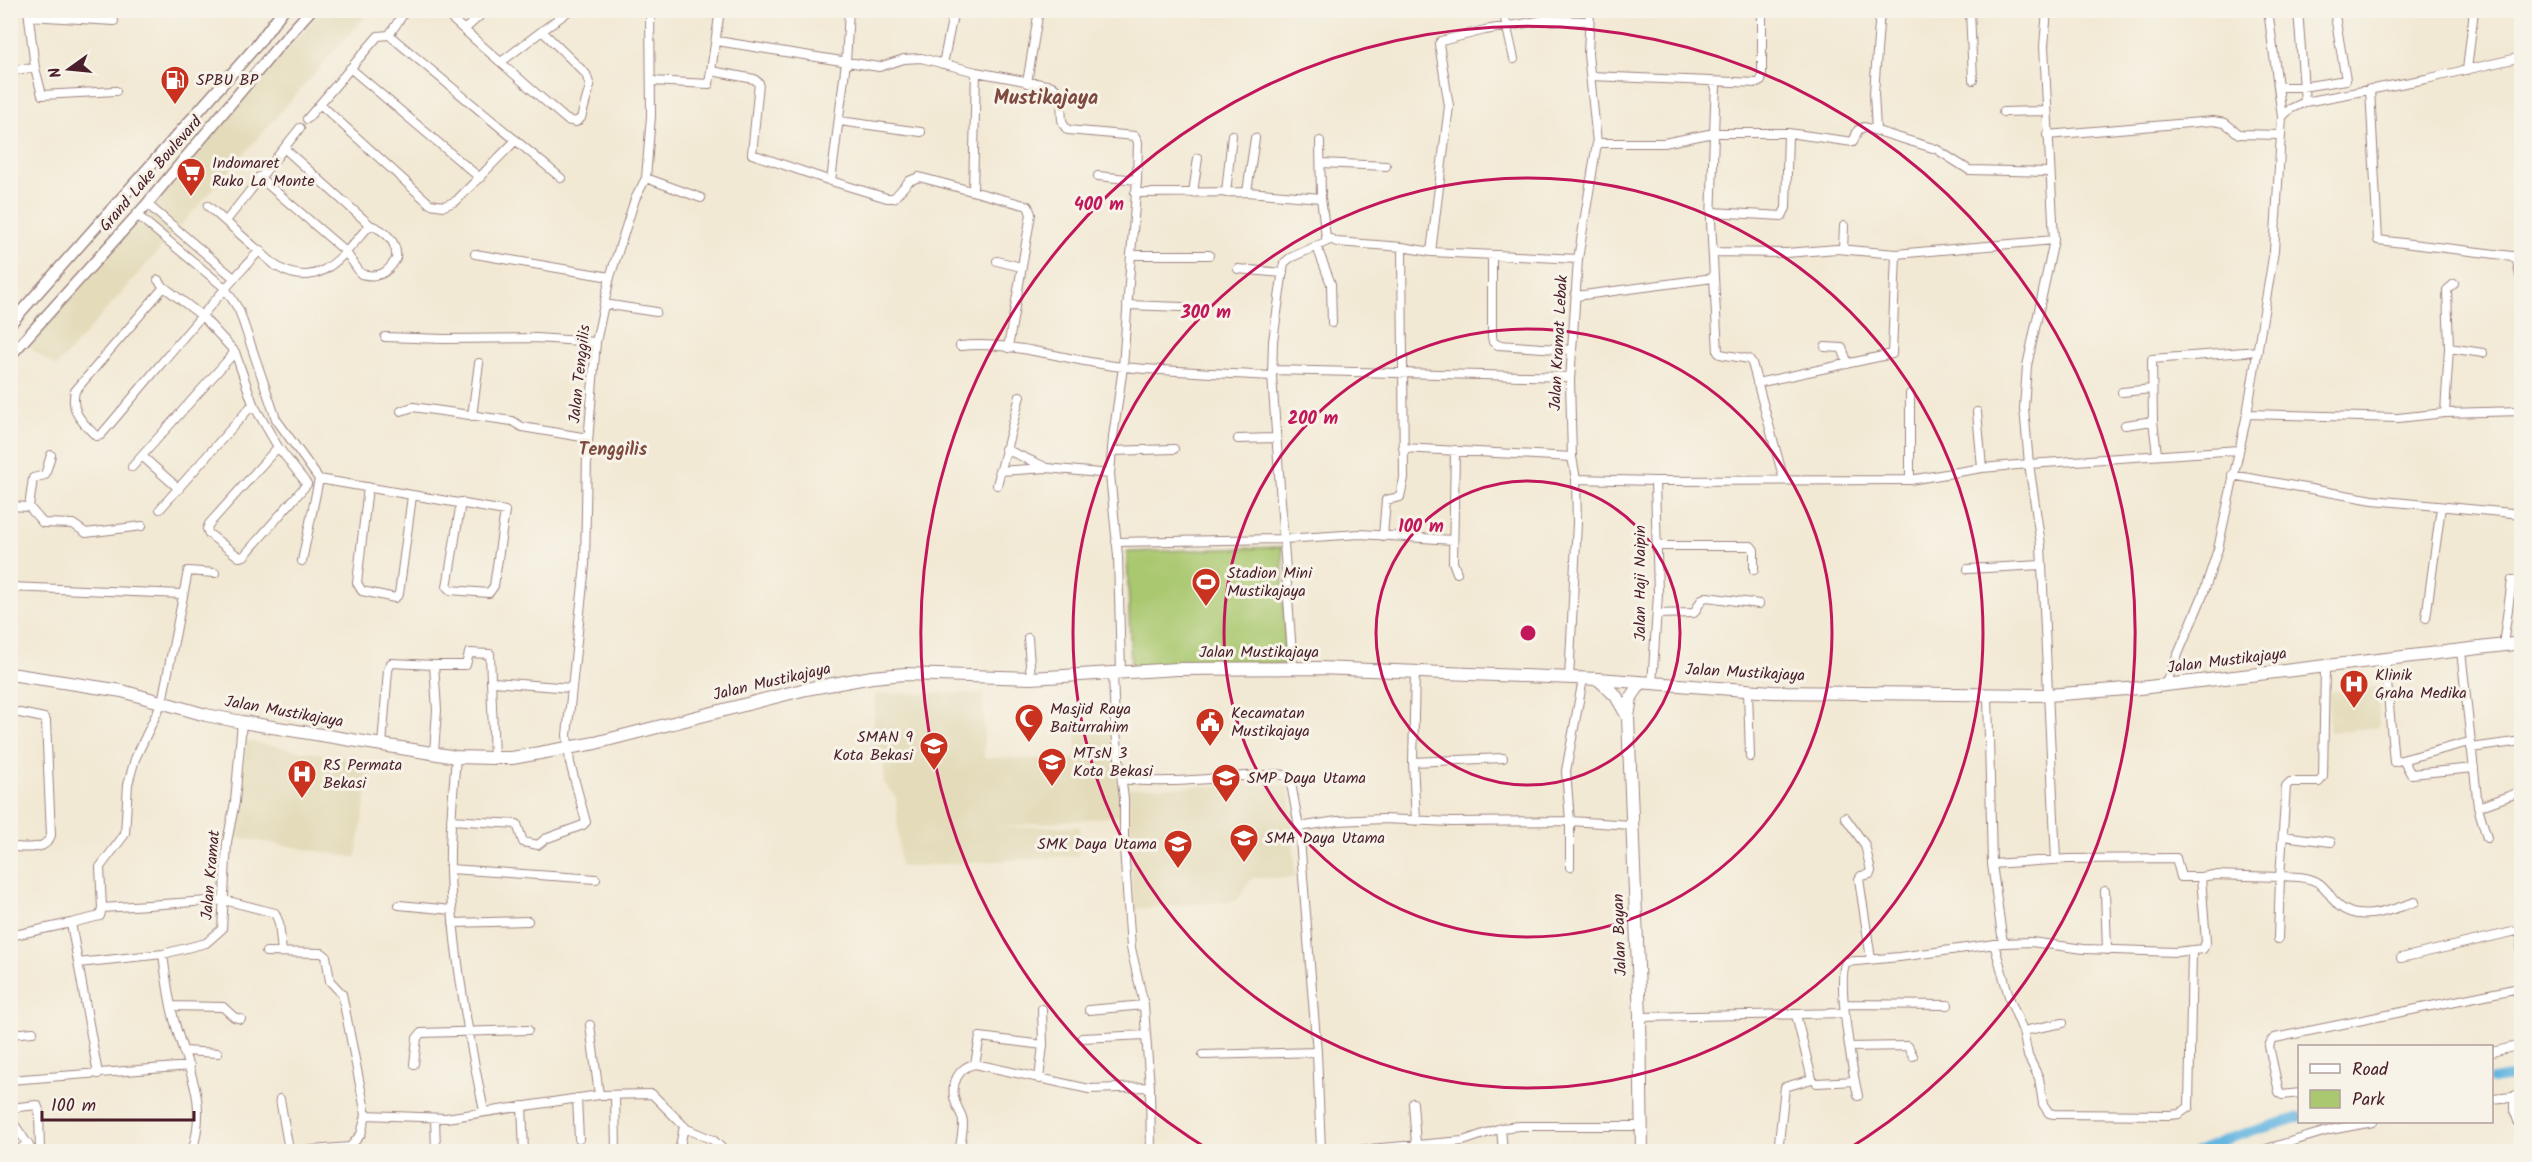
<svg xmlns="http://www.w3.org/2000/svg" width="2532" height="1162" font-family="Kalam,sans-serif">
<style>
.built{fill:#e3dbba}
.green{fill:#aac86f;stroke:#7a744d;stroke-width:1.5}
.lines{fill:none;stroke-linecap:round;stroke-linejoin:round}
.canal{stroke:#65b6e0;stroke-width:10}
.minor-casing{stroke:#9e8480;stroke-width:10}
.tertiary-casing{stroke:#9e8480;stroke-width:13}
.secondary-casing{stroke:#9e8480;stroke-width:14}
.minor{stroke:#fff;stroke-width:8}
.tertiary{stroke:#fff;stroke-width:10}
.secondary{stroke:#fff;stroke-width:12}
.ring{fill:none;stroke:#c2185b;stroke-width:3}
.labels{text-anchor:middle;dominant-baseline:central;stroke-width:6;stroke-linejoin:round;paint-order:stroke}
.poi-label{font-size:16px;fill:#4a1f2b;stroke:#f7f3e8;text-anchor:start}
.street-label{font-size:16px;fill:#4a1f2b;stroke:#f7f3e8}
.neighbourhood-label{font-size:18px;font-weight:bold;fill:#7e4a3f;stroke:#f7f3e8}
.quarter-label{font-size:20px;font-weight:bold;fill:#7e4a3f;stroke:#f7f3e8}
.centre{fill:#c2185b;stroke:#f7f3e8;stroke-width:3}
.ring-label{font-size:18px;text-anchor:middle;font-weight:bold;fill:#c2185b;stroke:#f7f3e8;stroke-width:6;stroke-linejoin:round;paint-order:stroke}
</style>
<rect width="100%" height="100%" fill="#f7f3e8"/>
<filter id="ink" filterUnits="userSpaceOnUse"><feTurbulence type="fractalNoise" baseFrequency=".0167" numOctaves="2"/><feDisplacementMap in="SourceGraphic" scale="12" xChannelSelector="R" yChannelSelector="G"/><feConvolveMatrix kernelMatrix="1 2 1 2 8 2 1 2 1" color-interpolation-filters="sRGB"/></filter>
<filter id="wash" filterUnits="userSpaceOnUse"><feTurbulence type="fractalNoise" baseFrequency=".008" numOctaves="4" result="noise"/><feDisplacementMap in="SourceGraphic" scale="24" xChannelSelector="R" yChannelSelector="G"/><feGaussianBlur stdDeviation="1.35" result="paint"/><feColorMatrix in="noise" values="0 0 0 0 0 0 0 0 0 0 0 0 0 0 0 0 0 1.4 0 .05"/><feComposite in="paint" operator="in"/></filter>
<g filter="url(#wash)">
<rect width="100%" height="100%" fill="#f2e9d4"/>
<!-- built -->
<path class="built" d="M 321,11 L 370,11 L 56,367 L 29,347 Z
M 2379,687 L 2378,727 L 2329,732 L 2329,692 Z
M 984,693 L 984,758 L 1076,759 L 1076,733 L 1113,731 L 1121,816 L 991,828 L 1080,826 L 1078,856 L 900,867 L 896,798 L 884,783 L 883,751 L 873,748 L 875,694 Z
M 247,741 L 372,763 L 356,858 L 231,836 Z
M 1290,784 L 1295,878 L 1252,878 L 1237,901 L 1133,909 L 1128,788 Z"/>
<!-- green -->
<path class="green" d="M 1282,547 L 1286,664 L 1131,669 L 1127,552 Z"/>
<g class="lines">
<!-- canal -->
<path class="canal" d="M 2492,1080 L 2522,1075
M 2196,1152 L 2227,1139 L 2300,1117"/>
</g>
</g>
<g filter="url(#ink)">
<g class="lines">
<!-- minor casing -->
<g class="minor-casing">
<path id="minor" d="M 442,10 C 483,47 525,84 567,120 L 576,122 L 581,118 L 590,86 L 586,74 L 542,31 L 501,62
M 1503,10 L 1514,59
M 1970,10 L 1973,80
M 2047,10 L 2044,46 L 2054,240 L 2027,366 L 2024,408 L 2029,464 L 2041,545 L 2056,860
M 2268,10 L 2282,117
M 2298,10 L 2305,102
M 29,16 L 114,21
M 464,30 L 486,10
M 542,31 L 570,10
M 389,35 L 406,10
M 717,41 L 879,67 L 904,59 L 921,58 L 976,72 L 1052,86 C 1070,98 1054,119 1068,130 L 1135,136 L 1138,142 L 1137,180 L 1131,255 L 1123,367 L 1113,437 L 1110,474 L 1118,556 L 1121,673
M 943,64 L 954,10
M 35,68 L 42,95 L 116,91
M 350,68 L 480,178
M 10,70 L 35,68 L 28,10
M 2467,70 L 2474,10
M 712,71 L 754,79 L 759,83 L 752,154 L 831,181 L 846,62 L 849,10
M 1591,76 L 1757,83 L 1761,81 L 1762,76 L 1762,10
M 651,81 L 709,84 L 720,10
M 1027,83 L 1039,10
M 1713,83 L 1716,87 L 1715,105 L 1711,221 L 1718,352 L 1720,354 L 1749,359 L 1752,363 L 1784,480
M 2279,87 L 2302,87 L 2346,80 L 2334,10
M 2370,89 L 2378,240 L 2512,256 L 2517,261 L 2522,286
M 320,104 L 430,204 L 444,206 L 456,201 L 516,140
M 2003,112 L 2046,111
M 307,119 L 378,36 L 389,35 L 561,178
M 839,121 L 921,132
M 1876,130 L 1874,93 L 1880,10
M 2047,135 L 2213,121 L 2225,123 L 2239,134 L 2279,135
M 1320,141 L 1321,198
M 1597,143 L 1664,143 L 1714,133 L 1788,133 L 1853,142 L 1858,130 L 1864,127 L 1936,149 L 1969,170 L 2050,172
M 285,149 L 370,225
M 1321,163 L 1386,166
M 1098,176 L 1137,180
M 646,178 L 701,198
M 831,181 L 887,198 L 894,198 L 909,181 L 919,177 L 1028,206 L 1031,214 L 1008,348
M 973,191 L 976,72
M 1247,192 L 1255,138
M 1135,193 L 1247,192 L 1321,198 L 1326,237 L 1337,242 L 1402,247 L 1431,252 L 1578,259
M 1193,193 L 1198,158
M 1226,193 L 1232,135
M 147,204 L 234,278
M 208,206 L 276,266 C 320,293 343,254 370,225 C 385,230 398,242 396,259 C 387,274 379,278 361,274 L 345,251 L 259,177
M 1712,212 L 1782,216 L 1786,208 L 1788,133
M 137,215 L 225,288 L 239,310 L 276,419 L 319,479 L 505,511 L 494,586 L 489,593 L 450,590 L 447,587 L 461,502
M 226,221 L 300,128
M 1317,247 L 1331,284 L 1332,323
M 1843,249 L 1844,226
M 1431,252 L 1449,106 L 1439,44 L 1441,41 L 1485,30 L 1545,20 L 1589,21
M 1713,252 L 1786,253 L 1837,249 L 1896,254
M 475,254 L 610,277
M 1131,255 L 1209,255
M 1492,255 L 1492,336 L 1493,342 L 1498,345 L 1572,350
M 997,261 L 1021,267
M 1238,269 L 1283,273
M 158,280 L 164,287
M 1576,296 L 1713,278
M 604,304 L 656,312
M 1127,305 L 1182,307
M 385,337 L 444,339 L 536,338 L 596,342
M 960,346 C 1014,340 1070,362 1124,367 C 1173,372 1223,373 1272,376
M 1825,347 L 1842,348 L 1848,364
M 2449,348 L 2483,353
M 235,352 L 253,404 L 278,447 L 307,484 L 244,556 L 239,557 L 209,534 L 207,529 L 209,524 L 278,447
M 1272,370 L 1570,377
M 1757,383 L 1892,354 L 1896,254 L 2054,240
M 2122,392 L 2152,389
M 1910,394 L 1910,480
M 401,411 L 413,407 L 512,421 L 522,427 L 588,438
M 1977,412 L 1982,468
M 2445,413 L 2449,348 L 2447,290 L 2454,284
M 2247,414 L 2398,418 L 2445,413 L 2522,411
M 472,416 L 479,363
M 2125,425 L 2153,421
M 1238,439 L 1275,438
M 1403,448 L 1572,457
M 1005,449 L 1043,466
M 1455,450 L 1453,562 L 1457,573
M 1112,451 L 1174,449
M 2157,454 L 2153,421 L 2152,359 L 2258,351
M 142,456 L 179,489
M 132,467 L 235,352 L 202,316 L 164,287 L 75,391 C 70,412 82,422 96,436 L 101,435 C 154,373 205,309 260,250
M 999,471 L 1047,468 L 1110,474
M 2232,475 L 2373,500 L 2522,514
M 1576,479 L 1655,481 L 1910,480 L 1982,468 L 2029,464 L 2239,450
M 997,485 L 1020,396
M 368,487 L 357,583 L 362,591 L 395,598 L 399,594 L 412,496
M 10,506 L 29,507 L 33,478 L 45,475 L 51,455
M 29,507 L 43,523 L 73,524 L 86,533 L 142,526
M 160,509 L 253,404
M 1383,536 L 1386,500 L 1400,497 L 1404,478 L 1402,247
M 1116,542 L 1284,539 L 1360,534 L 1453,540
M 1657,546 L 1751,546 L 1754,550 L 1754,570
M 302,561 L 319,479
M 1968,569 L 2042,565
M 10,587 L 182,594
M 1657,614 L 1694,613 L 1702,599 L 1707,597 L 1759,604
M 2426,618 L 2441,507
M 1028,638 L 1031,678
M 2503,645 L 2512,580
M 2461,651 L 2478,807 L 2487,838
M 2385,659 L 2394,762 L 2469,742
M 434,665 L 466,665 L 469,653 L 490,654 L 494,758
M 1293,668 L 1272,376 L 1273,341 L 1284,263 L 1290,258 L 1330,240
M 1415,671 L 1413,762 L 1416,821
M 1113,674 L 1115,724 L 1124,799 L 1124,847 L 1131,948 L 1144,1005 L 1146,1035 L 1150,1087 L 1151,1152
M 1569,679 L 1577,523 L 1576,479 L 1572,457 L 1570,381 L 1578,259 L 1597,143 L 1588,54 L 1590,10
M 1583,679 L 1566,771 L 1570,821 L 1631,825
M 493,682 L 571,688
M 1652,685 L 1658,594 L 1655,481
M 2165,685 L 2203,595 L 2218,549 L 2247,414 L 2274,251 L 2282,117 L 2290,109 L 2305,102 L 2426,79 L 2522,57
M 1748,690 L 1750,757
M 1988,696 L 1992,864 L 2003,943
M 10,711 L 44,718 L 46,721 L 51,835 C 46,852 25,847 10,847
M 382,745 L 388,670 L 391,663 L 434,665 L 437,710 L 434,753
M 2471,748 L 2522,741
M 456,757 C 453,795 449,833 450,871 C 452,948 468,1035 484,1111
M 2403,760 L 2411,774 L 2474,768
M 1413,762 L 1503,758
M 1122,779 C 1170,785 1215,777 1263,775 C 1272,775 1283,772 1290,778 L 1299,827 L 1317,1052 L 1321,1150
M 2478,807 L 2520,792
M 1845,817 L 1865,845 L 1871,871 L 1870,874 L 1861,876 L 1859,879 L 1871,959
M 451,820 L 517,824 L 523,842 L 538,845 L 545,839 L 583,825 L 586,822 L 570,763 L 567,735 L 585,565 L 587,455 L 596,342 L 610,277 L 635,199 L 646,178 L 651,116 L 650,10
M 1299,827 L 1337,821 L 1383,819 L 1452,822 L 1570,821 L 1570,867
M 2283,836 L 2331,842
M 1992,864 L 2068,859 L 2176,858 L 2181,877 L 2201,877
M 450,869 L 596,879
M 2281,876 C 2293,877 2307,876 2317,882 C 2327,887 2331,899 2339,906 C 2360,924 2393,909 2415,902
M 2105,891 L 2107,950
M 399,905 L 452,910
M 102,908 L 100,867 L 125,834 L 128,784 L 135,759 L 162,702 L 188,571 L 215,573
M 71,923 L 100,916 L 102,908 L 224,900 L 275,913 L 279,923 L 282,952
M 453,923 L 528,921
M 2522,928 L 2519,988 L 2522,1013
M 10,936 L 71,923 L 98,1074
M 2278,939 L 2280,877
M 1994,944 L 2010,1000 L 2023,1031 L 2028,1056 L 2039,1078 L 2043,1104 L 2049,1113 L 2054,1114 L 2170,1115 L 2179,1114 L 2189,1107 L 2192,952
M 266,952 L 322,953 L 326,956 L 330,981 L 342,994 L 366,1115
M 163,954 C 166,979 169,1003 176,1027 C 189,1074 208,1099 192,1152
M 2401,958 L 2521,930
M 78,963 L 163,954 L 206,943 L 222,929 L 227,842 L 235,802 L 242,722
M 1845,1004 L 1948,1005
M 171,1006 L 223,1007 L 234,1017 L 241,1019
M 1089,1010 L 1144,1005
M 1640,1017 L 1845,1013
M 590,1025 L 599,1095
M 2023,1031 L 2063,1023
M 10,1034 L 33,1032
M 1082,1038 L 1146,1035
M 1043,1045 L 980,1037 L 975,1064 L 1089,1089 L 1150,1087
M 1849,1047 L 1908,1046 L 1913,1056
M 183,1051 L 218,1053
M 2492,1052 L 2517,1046 L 2522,1043
M 1203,1055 L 1317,1052
M 414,1064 L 417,1038 L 421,1033 L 528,1030
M 1039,1079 L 1043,1045 L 1042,1009
M 10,1080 L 190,1066
M 1817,1083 L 1855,1081
M 2300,1093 L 2282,1095 L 2279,1092 L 2269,1046 L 2272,1040 L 2275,1038 L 2519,988
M 615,1095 L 616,1152
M 1858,1096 C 1853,1073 1836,979 1846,962 L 1899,957 L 2003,943 L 2031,942 L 2084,949 L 2176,952 L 2203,949 L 2206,942 L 2201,877 L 2213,875 L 2280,877 L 2286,786 L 2290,782 L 2319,782 L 2323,777 L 2325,667
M 2514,1096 L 2514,1110 L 2522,1132
M 577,1098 L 579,1139
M 280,1099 L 289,1150
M 2492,1099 L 2522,1096
M 1413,1103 L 1416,1144
M 522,1106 L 524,1152
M 10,1108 L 37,1105 L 39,1110 L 40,1152
M 10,1118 L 33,1152
M 435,1118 L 436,1152
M 1501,1128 L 1503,1152
M 16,1152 L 28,1143
M 288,1152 L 350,1147 L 361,1134 L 366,1115 L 446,1118 L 599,1095 L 652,1094 L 687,1129 L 713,1140 L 726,1152
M 679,1152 L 684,1126
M 959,1152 C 961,1142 963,1132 963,1123 C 963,1114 957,1109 955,1101 C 950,1085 958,1067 975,1064
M 1305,1152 L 1358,1150 L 1463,1141 L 1501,1128 L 1520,1126 L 1641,1126
M 1778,1152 L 1785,1087 L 1812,1079 L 1796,1015
M 2256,1152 L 2330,1130 L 2373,1122"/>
</g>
<!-- tertiary casing -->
<g class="tertiary-casing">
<path id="tertiary" d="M 10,324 L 257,45 L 283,10
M 10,356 L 147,204 L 276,49 L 311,10"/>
</g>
<!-- secondary casing -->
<g class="secondary-casing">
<path id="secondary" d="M 10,674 L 122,691 L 206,715 L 242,722 L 456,757 L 494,758 L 512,758 L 595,743 L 806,689 L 872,677 L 905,674 L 1031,678 L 1177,669 L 1319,668 L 1598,679 L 1772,692 L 2048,695 L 2140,688 L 2522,643
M 1598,679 L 1616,696 L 1628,717
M 1640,684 L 1631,697 L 1628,717 L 1640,1017 L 1642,1152"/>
</g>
<!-- minor -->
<use href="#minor" class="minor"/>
<!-- tertiary -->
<use href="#tertiary" class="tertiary"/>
<!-- secondary -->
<use href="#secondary" class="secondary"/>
</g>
</g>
<!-- distance rings -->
<g class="ring">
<circle cx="1528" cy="633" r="152"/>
<circle cx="1528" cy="633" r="304"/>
<circle cx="1528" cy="633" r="455"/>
<path d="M1211 1151A607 607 0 1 1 1845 1151"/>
</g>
<!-- icons -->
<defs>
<g id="fuel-pin" transform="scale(1.5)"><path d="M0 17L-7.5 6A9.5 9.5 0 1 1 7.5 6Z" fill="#c8321e" stroke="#f7f3e8"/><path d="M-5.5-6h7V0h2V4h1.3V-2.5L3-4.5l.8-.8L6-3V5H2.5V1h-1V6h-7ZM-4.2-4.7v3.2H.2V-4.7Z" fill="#fff"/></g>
<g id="supermarket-pin" transform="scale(1.5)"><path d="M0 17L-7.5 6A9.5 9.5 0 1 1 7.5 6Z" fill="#c8321e" stroke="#f7f3e8"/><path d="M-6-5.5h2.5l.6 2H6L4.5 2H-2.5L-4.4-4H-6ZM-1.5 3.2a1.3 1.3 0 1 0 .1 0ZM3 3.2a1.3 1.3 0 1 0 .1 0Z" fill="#fff"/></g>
<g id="stadium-pin" transform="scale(1.5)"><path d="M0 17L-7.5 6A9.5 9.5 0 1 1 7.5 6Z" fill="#c8321e" stroke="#f7f3e8"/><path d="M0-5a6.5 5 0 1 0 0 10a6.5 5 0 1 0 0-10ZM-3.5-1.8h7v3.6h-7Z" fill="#fff"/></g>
<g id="hospital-pin" transform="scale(1.5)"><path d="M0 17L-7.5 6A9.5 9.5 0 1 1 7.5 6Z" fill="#c8321e" stroke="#f7f3e8"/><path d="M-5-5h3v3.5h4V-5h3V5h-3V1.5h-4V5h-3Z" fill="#fff"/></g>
<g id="mosque-pin" transform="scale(1.5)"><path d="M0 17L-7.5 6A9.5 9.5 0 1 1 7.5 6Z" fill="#c8321e" stroke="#f7f3e8"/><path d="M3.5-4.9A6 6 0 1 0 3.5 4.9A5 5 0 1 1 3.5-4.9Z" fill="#fff"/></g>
<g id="civic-pin" transform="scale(1.5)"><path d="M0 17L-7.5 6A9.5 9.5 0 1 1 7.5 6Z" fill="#c8321e" stroke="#f7f3e8"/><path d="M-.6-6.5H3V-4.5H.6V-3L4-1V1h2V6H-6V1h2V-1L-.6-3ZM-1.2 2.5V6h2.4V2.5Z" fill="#fff"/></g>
<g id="school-pin" transform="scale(1.5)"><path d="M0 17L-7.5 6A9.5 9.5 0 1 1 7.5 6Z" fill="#c8321e" stroke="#f7f3e8"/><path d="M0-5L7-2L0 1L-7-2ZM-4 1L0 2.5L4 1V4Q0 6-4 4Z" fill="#fff"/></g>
</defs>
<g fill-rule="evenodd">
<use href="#fuel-pin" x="175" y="80"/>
<use href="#supermarket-pin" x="191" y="172"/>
<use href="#stadium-pin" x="1206" y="582"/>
<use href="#hospital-pin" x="2354" y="684"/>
<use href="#mosque-pin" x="1029" y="718"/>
<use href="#civic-pin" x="1210" y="722"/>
<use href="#school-pin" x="934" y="746"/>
<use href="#school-pin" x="1052" y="762"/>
<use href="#hospital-pin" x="302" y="774"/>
<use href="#school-pin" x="1226" y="778"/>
<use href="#school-pin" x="1244" y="838"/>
<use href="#school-pin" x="1178" y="844"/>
</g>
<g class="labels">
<!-- poi labels -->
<g class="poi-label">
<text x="196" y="80">SPBU BP</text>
<text x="212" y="163">Indomaret<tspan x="212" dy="18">Ruko La Monte</tspan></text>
<text x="1227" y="573">Stadion Mini<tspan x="1227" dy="18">Mustikajaya</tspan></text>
<text x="2375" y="675">Klinik<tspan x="2375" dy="18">Graha Medika</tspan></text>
<text x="1050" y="709">Masjid Raya<tspan x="1050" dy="18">Baiturrahim</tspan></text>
<text x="1231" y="713">Kecamatan<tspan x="1231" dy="18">Mustikajaya</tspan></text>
<text x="913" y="737" text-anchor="end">SMAN 9<tspan x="913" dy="18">Kota Bekasi</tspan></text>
<text x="1073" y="753">MTsN 3<tspan x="1073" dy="18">Kota Bekasi</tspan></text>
<text x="323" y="765">RS Permata<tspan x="323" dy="18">Bekasi</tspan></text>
<text x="1247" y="778">SMP Daya Utama</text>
<text x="1265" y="838">SMA Daya Utama</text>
<text x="1157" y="844" text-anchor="end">SMK Daya Utama</text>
</g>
<!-- street labels -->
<g class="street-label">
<text transform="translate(151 174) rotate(-49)">Grand Lake Boulevard</text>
<text transform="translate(1559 343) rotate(-87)">Jalan Kramat Lebak</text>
<text transform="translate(580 374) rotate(-84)">Jalan Tenggilis</text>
<text transform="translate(1640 583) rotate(-90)">Jalan Haji Naipin</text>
<text x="1259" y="652">Jalan Mustikajaya</text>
<text transform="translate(2227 661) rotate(-7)">Jalan Mustikajaya</text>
<text transform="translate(1745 673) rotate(3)">Jalan Mustikajaya</text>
<text transform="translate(772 682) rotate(-13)">Jalan Mustikajaya</text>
<text transform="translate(284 712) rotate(10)">Jalan Mustikajaya</text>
<text transform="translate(211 875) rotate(-85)">Jalan Kramat</text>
<text transform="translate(1620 935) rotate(-92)">Jalan Bayan</text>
</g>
<!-- neighbourhood labels -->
<g class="neighbourhood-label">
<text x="613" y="450">Tenggilis</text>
</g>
<!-- quarter labels -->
<g class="quarter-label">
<text x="1046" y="99">Mustikajaya</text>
</g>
</g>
<circle cx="1528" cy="633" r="9" class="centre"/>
<g class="ring-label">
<text x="1099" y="210">400 m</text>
<text x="1206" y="318">300 m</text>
<text x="1313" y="424">200 m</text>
<text x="1421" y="532">100 m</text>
</g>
<!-- margin -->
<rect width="2532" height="1162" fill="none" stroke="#f7f3e8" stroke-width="36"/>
<!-- legend -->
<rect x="2298" y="1045" width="195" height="78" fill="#f7f3e8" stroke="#b29e9c" stroke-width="1.5"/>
<rect x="2310" y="1064" width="30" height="9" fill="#ffffff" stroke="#b29e9c" stroke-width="1.5"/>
<text x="2352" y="1075" font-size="18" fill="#4a1f2b">Road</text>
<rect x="2310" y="1090" width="30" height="18" fill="#aac86f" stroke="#b29e9c" stroke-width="1.5"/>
<text x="2352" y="1105" font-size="18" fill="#4a1f2b">Park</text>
<!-- north arrow -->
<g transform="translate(69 69) rotate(255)" stroke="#f7f3e8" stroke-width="4.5" paint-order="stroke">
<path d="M0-4.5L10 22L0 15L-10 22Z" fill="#4a1f2b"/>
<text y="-9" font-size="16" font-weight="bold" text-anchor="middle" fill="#4a1f2b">N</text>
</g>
<!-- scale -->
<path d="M42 1111v9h152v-9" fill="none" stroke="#4a1f2b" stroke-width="3"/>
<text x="51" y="1111" font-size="18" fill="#4a1f2b" stroke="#f7f3e8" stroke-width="4.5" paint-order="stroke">100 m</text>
</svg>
